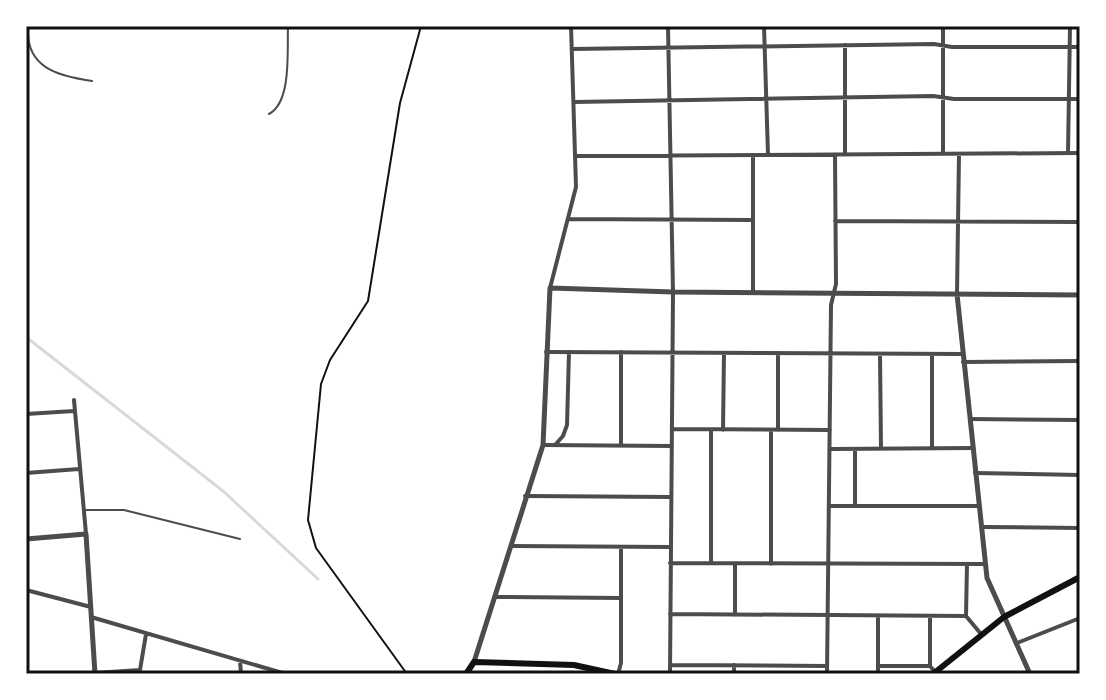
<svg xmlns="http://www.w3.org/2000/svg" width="1106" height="700" font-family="Overpass,sans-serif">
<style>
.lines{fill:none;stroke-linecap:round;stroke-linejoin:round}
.stream{stroke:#d9d9d9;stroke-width:3}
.path{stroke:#111;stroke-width:2}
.service{stroke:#4c4c4c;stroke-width:2}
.minor{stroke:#4c4c4c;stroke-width:4}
.tertiary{stroke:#4c4c4c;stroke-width:5}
.secondary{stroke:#111;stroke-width:6}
.neatline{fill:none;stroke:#111;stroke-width:3}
</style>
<rect width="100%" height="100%" fill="#fff"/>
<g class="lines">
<!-- stream -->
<path class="stream" d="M 26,337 L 223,491 L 318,579"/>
<!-- path -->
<path class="path" d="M 407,674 L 316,548 L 308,520 L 321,384 L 330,360 L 368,301 L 400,103 L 421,26"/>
<!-- service -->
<path class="service" d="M 28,26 C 25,68 58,76 92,81
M 269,114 C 292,102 287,50 288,26
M 85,510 L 124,510 L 240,539"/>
<!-- minor -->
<path class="minor" d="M 668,26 L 673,292 L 670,674
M 764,26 L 768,155
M 943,26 L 943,154
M 572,49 L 934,44 L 952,47 L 1080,47
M 574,102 L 933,96 L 954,99 L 1080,99
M 1068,153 L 1070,26
M 845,154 L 845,45
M 575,156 L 1080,153
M 568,219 L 753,220
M 835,221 L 1080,222
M 550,288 L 576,187 L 571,26
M 753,293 L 753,155
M 957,294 L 959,154
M 546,352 L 962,354
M 880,354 L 881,449
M 963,362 L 1080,361
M 74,400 L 86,534
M 26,414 L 74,411
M 970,419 L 1080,420
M 672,429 L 830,430
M 723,430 L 724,353
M 771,430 L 771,564
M 778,430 L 778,353
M 543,445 L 671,446
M 555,445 L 563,436 L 567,425 L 569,352
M 621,446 L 621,352
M 932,447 L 932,354
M 830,449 L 972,448
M 26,473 L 79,469
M 975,473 L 1080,475
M 525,496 L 671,497
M 829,506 L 978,506
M 855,506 L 855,449
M 982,527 L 1080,528
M 511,546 L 670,547
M 670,563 L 984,564
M 711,563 L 711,430
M 967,564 L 966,616 L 981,634
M 26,590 L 91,607
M 495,597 L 621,598
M 670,614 L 966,616
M 735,615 L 735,564
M 930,616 L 930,666 L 935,672
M 91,617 L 286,674
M 1017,643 L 1080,618
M 240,661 L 241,674
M 670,665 L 827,666
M 734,665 L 734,674
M 878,666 L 930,666
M 95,673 L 140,670 L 146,634
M 618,674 L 621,663 L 621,547
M 827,674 L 831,305 L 836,284 L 835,155
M 878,674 L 878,616"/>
<!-- tertiary -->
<path class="tertiary" d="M 957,294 L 987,578 L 1030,674
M 26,539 L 86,534 L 95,674
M 474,662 L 543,445 L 550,288 L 673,292 L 1080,295"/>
<!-- secondary -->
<path class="secondary" d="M 466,674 L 474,662 L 574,665 L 615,674
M 933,674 L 1004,617 L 1080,577"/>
</g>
<!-- border -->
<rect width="1106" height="700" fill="none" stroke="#ffffff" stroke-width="56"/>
<rect x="28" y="28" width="1050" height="644" class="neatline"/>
</svg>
